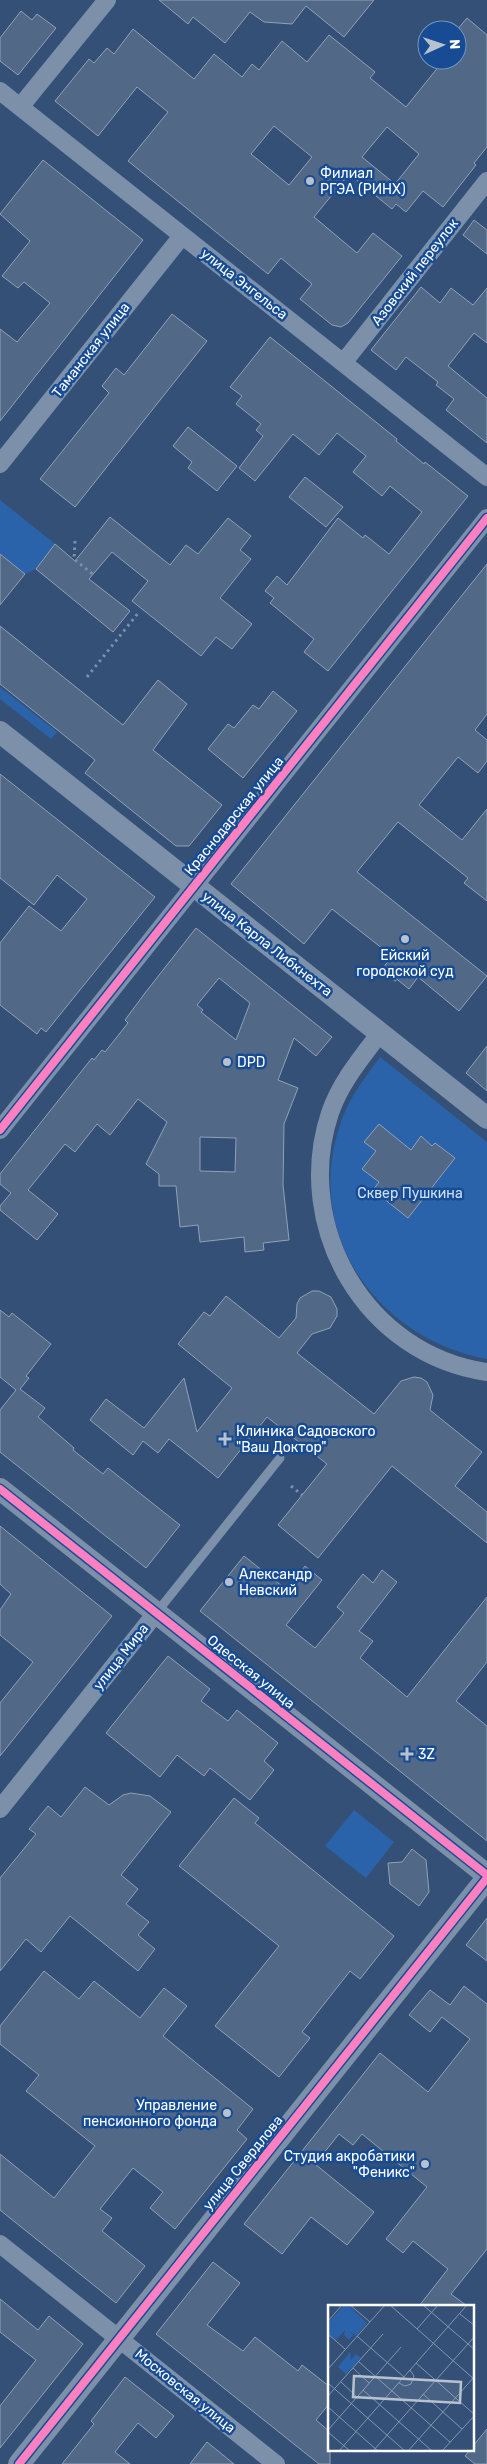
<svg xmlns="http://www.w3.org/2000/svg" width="487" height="2464" font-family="Rubik,sans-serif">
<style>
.green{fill:#2b63aa}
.building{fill:#516886;stroke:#91a1b8;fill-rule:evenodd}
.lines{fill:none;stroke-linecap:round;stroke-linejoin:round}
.path{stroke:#7c90a9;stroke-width:3;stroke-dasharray:2.5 4;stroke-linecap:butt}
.service{stroke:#7c90a9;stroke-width:9}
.minor{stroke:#7c90a9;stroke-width:18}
.tertiary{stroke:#7c90a9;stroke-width:22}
.cycleway-casing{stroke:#174c94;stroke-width:11}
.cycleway{stroke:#ff80c0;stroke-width:8}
.poi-dot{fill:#b8c2cf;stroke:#174c94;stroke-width:2}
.labels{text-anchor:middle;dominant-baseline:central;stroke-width:5;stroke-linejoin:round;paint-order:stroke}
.poi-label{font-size:14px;fill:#fff;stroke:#174c94;text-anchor:start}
.street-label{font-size:14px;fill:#fff;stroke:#174c94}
.park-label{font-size:14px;fill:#cee2fc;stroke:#174c94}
.inset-road{fill:none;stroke:#8596ad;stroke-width:1}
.view{fill:#b8c2cf;fill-opacity:0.15;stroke:#b8c2cf;stroke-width:2.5}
.inset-edge{fill:none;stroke:#fff;stroke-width:2.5}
</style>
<rect width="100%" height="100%" fill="#345077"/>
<!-- green -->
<path class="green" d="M 0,500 L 55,544 L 36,569 L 25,574 L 0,554 Z
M 0,687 L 57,732 L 51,739 L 0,699 Z
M 380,1057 L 487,1142 L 487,1359 C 378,1339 303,1235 340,1125 C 348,1099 364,1079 380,1057 Z
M 354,1810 L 394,1842 L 366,1878 L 325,1846 Z"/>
<!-- building -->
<path class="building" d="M 159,0 L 374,0 L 344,37 L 306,6 L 292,24 L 264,22 L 250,12 L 225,43 L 193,17 L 188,24 Z
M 21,11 L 32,20 L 37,14 L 56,28 L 18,75 L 0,61 L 0,38 Z
M 467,18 L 487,35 L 487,147 L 474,163 L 476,165 L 443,207 L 423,191 L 406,212 L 396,204 L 392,209 L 349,174 L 314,217 L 357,253 L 373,233 L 402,256 L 348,323 L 341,327 L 332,325 L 300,299 L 312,284 L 281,258 L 268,274 L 128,161 L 168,112 L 137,87 L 98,136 L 55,101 L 89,59 L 94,63 L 107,48 L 114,54 L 133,29 L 194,79 L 214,54 L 242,77 L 252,64 L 259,70 L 282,41 L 307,62 L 329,35 L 375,72 L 370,78 L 406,107 L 444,60 L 457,60 L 457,30 ZM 274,126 L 312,157 L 289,185 L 251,154 ZM 387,127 L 419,154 L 395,184 L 362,157 Z
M 43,160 L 143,240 L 0,421 L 0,329 L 17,342 L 50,303 L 24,282 L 18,288 L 2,276 L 30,241 L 0,214 Z
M 474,220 L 487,230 L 487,254 L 463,235 Z
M 421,287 L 440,303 L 451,288 L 473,305 L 487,288 L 487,343 L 474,333 L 448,366 L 487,398 L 487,443 L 446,410 L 454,399 L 436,385 L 438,382 L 406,357 L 396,370 L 371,350 Z
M 172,314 L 207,341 L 75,507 L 40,479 L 109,393 L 102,386 L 116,368 L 124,375 Z
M 270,337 L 397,439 L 396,441 L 424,464 L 425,462 L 468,496 L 328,671 L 304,652 L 314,639 L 270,603 L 274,598 L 265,591 L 277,576 L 287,585 L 338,518 L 363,538 L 365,535 L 389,554 L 422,512 L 390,486 L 382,496 L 353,472 L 366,456 L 337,433 L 319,455 L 293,434 L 255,481 L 239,468 L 263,436 L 256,430 L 261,424 L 236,404 L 242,396 L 230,387 Z
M 188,427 L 237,466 L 217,491 L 188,468 L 192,462 L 173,446 Z
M 305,477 L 343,507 L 326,527 L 289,497 Z
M 110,517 L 170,565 L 186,545 L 198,554 L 228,518 L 251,536 L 240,550 L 251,559 L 220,598 L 252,624 L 232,649 L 216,637 L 201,656 L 132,601 L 148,581 L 112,552 L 89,579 L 130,611 L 113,632 L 36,569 L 55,544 L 75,561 Z
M 0,554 L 25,574 L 0,605 Z
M 487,564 L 487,714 L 475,730 L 487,740 L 487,761 L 478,773 L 458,757 L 419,805 L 462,840 L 487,809 L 487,901 L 464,883 L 468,878 L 398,822 L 357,872 L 487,976 L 459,1011 L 418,977 L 409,989 L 383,968 L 392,956 L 332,909 L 304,944 L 231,884 Z
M 0,626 L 123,725 L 158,680 L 187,704 L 153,750 L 222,805 L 189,846 L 176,846 L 85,773 L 95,760 L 0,684 Z
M 273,691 L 297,711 L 243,778 L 208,749 L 228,724 L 234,728 L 253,705 L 259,709 Z
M 0,774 L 155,897 L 46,1032 L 41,1028 L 37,1034 L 0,1005 L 0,943 L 29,906 L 61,931 L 87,899 L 57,875 L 34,905 L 0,878 Z
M 196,928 L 332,1037 L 316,1056 L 294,1038 L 278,1080 L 298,1088 L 284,1124 L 283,1185 L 289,1240 L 263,1243 L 264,1250 L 245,1252 L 244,1237 L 200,1242 L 198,1225 L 180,1227 L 176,1186 L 159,1186 L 159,1174 L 146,1164 L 167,1122 L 138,1099 L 110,1135 L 97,1124 L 75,1152 L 65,1144 L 28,1190 L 58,1214 L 37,1240 L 0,1210 L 0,1206 L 11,1193 L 0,1184 L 0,1174 L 92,1058 L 94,1060 L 102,1050 L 105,1052 L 128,1023 L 125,1020 L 145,993 ZM 219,978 L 250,1003 L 236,1040 L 201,1012 L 203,1010 L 197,1005 ZM 200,1137 L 236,1138 L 235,1172 L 200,1171 Z
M 487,1046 L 487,1091 L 466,1073 Z
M 379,1124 L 411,1150 L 421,1136 L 432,1146 L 435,1143 L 455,1158 L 408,1218 L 373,1190 L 379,1182 L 362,1169 L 376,1151 L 364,1142 Z
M 312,1291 L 319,1291 L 331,1297 L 337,1309 L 337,1316 L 330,1328 L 312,1334 L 297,1353 L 374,1414 L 401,1381 L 414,1377 L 421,1378 L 427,1382 L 433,1395 L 430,1410 L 482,1452 L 455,1486 L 487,1512 L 487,1543 L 392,1466 L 318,1558 L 278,1525 L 327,1464 L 267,1417 L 218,1478 L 169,1439 L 158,1453 L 143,1441 L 133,1455 L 90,1420 L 106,1399 L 144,1428 L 184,1378 L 197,1432 L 232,1388 L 178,1344 L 204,1312 L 210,1316 L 226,1296 L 279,1338 L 296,1318 L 297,1304 L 300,1298 Z
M 0,1310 L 9,1317 L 12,1313 L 51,1344 L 26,1376 L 29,1378 L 20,1389 L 45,1408 L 38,1417 L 74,1448 L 73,1450 L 103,1474 L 108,1468 L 180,1525 L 146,1568 L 0,1452 L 0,1410 L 16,1390 L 0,1377 Z
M 0,1526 L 112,1616 L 0,1756 L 0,1703 L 33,1662 L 0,1635 L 0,1610 L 11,1594 L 0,1584 Z
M 244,1556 L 287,1590 L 305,1566 L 322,1580 L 286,1625 L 315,1648 L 344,1613 L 337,1607 L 363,1574 L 373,1583 L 382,1570 L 397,1582 L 359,1631 L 373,1641 L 360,1658 L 407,1697 L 487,1597 L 487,1662 L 456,1701 L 487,1726 L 487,1841 L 200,1611 Z
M 168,1656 L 210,1689 L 201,1701 L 228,1721 L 237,1710 L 278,1743 L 264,1761 L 274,1770 L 250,1800 L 210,1768 L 204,1776 L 177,1755 L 160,1777 L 106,1733 Z
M 85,1787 L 109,1805 L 123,1795 L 131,1793 L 150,1796 L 171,1812 L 121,1875 L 138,1889 L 126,1904 L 149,1922 L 138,1935 L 155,1949 L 138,1971 L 70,1916 L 41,1952 L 26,1939 L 0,1971 L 0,1878 L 36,1834 L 29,1829 L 48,1806 L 61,1817 Z
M 234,1798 L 259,1818 L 255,1823 L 394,1936 L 360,1979 L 350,1971 L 302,2032 L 310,2038 L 279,2077 L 215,2026 L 279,1946 L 179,1866 Z
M 412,1849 L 426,1860 L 429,1892 L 419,1906 L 390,1884 L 388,1863 L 402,1862 Z
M 487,1918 L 487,1961 L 466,1945 Z
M 44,1971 L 79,1999 L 94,1981 L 140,2018 L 164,1988 L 187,2006 L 163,2036 L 253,2109 L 237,2130 L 247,2139 L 175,2229 L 150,2208 L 163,2192 L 133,2168 L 100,2209 L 112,2218 L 102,2231 L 145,2266 L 116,2303 L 0,2210 L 0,2154 L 54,2198 L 95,2146 L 26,2091 L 39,2075 L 0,2044 L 0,2026 Z
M 464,1986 L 487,2004 L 487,2249 L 451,2294 L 467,2306 L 419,2306 L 448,2269 L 413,2241 L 403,2253 L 386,2239 L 427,2187 L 362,2134 L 353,2145 L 339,2134 L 315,2164 L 374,2212 L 347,2245 L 311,2217 L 282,2254 L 244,2224 L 380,2053 L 428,2092 L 470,2039 L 442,2017 L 430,2032 L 409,2015 L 430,1990 L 450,2005 Z
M 213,2262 L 240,2283 L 207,2325 L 243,2351 L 255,2337 L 298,2371 L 302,2365 L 330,2387 L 330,2403 L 316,2420 L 330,2432 L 330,2464 L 319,2464 L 156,2334 Z
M 0,2299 L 38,2330 L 49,2316 L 83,2344 L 0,2448 L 0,2406 L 36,2360 L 0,2332 Z
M 125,2377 L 174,2416 L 156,2438 L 138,2423 L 115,2452 L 130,2464 L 62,2464 L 94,2424 L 91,2421 Z
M 487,2429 L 487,2464 L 475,2464 L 465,2456 L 470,2450 L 473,2450 L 473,2446 Z
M 207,2442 L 234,2464 L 190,2464 Z"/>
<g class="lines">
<!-- path -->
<path class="path" d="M 75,541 L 74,559 L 95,576
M 87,677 L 139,612
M 394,981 L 405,967
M 243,1447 L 248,1451
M 291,1486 L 302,1495"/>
<!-- service -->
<path class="service" d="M 157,1612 L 280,1458"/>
<!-- minor -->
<path class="minor" d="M 0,91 L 487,477
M 20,107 L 107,0
M 343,363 L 487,181
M 0,464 L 182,236
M 380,1033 C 361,1058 340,1083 330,1113 C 292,1227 366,1355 487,1372
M 0,1130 L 487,518
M 0,1809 L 156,1613
M 0,2244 L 276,2464"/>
<!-- tertiary -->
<path class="tertiary" d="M 0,732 L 487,1118
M 0,1489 L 487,1875
M 19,2464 L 487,1878"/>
<!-- cycleway casing -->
<g class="cycleway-casing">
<path id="cycleway" d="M 0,1130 L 487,518
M 0,1489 L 487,1875
M 19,2464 L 487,1878"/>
</g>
<!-- cycleway -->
<use href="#cycleway" class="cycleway"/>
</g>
<!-- markers -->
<g class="poi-dot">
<circle cx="310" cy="181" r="5"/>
<circle cx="405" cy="939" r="5"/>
<circle cx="227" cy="1062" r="5"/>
<path d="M222.5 1431.5h5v5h5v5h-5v5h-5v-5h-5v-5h5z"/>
<circle cx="229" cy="1582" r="5"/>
<path d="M404.5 1746.5h5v5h5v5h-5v5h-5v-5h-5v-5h5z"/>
<circle cx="227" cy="2113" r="5"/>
<circle cx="425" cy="2164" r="5"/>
</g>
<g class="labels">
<!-- poi labels -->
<g class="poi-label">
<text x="320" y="173">Филиал<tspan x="320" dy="16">РГЭА (РИНХ)</tspan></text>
<text x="405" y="955" text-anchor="middle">Ейский<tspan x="405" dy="16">городской суд</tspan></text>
<text x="237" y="1062">DPD</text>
<text x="236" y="1431">Клиника Садовского<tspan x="236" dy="16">"Ваш Доктор"</tspan></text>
<text x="239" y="1574">Александр<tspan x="239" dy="16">Невский</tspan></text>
<text x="418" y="1754">3Z</text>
<text x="217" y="2105" text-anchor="end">Управление<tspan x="217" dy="16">пенсионного фонда</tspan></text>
<text x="415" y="2156" text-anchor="end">Студия акробатики<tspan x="415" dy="16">"Феникс"</tspan></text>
</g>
<!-- street labels -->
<g class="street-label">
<text transform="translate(415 272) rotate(-52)">Азовский переулок</text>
<text transform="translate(244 284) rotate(38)">улица Энгельса</text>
<text transform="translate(91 350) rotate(-52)">Таманская улица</text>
<text transform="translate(234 816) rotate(-51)">Краснодарская улица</text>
<text transform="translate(267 944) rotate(38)">улица Карла Либкнехта</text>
<text transform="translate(121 1657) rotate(-52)">улица Мира</text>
<text transform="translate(251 1672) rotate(39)">Одесская улица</text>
<text transform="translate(243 2163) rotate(-51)">улица Свердлова</text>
<text transform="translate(185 2391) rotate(39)">Московская улица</text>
</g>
<!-- park labels -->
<g class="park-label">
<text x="410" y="1193">Сквер Пушкина</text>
</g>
</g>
<!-- overview -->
<g transform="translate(328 2305)">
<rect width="146" height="146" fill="#345077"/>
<path d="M 16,0 L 20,0 L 39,18 L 28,31 L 20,25 L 25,30 L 21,35 L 16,30 L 17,25 L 8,35 L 0,28 L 0,18 ZM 22,47 L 23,55 L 28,49 L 33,53 L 18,69 L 10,62 Z" fill="#2b63aa"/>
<path class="inset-road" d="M 22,0 L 42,17M 62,0 L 147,75M 95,0 L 147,45M 132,9 L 147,21M 0,16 L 14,0M 89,24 L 110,0M 0,29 L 17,44M 29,31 L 76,72M 31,57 L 122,137M 88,58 L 147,110M 25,63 L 41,78M 0,64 L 57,0M 13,77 L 29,92M 0,78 L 77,146M 71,78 L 77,81 L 83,79 L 86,71 L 82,65M 35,85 L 104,146M 95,89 L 134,124M 0,91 L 55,29M 0,102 L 50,146M 0,125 L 73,42M 0,127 L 22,146M 11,146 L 139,0M 45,146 L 147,31M 80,146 L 147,71M 114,146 L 147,110"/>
<path class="view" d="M 26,71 L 133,77 L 132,98 L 25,92 Z"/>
<rect width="146" height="146" class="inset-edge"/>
</g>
<!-- north arrow -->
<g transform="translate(442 45) rotate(87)"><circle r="24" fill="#174c94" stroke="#7494bf"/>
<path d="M0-4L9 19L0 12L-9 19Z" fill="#b8c2cf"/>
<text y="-8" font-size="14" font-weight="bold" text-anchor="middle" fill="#ffffff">N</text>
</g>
</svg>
